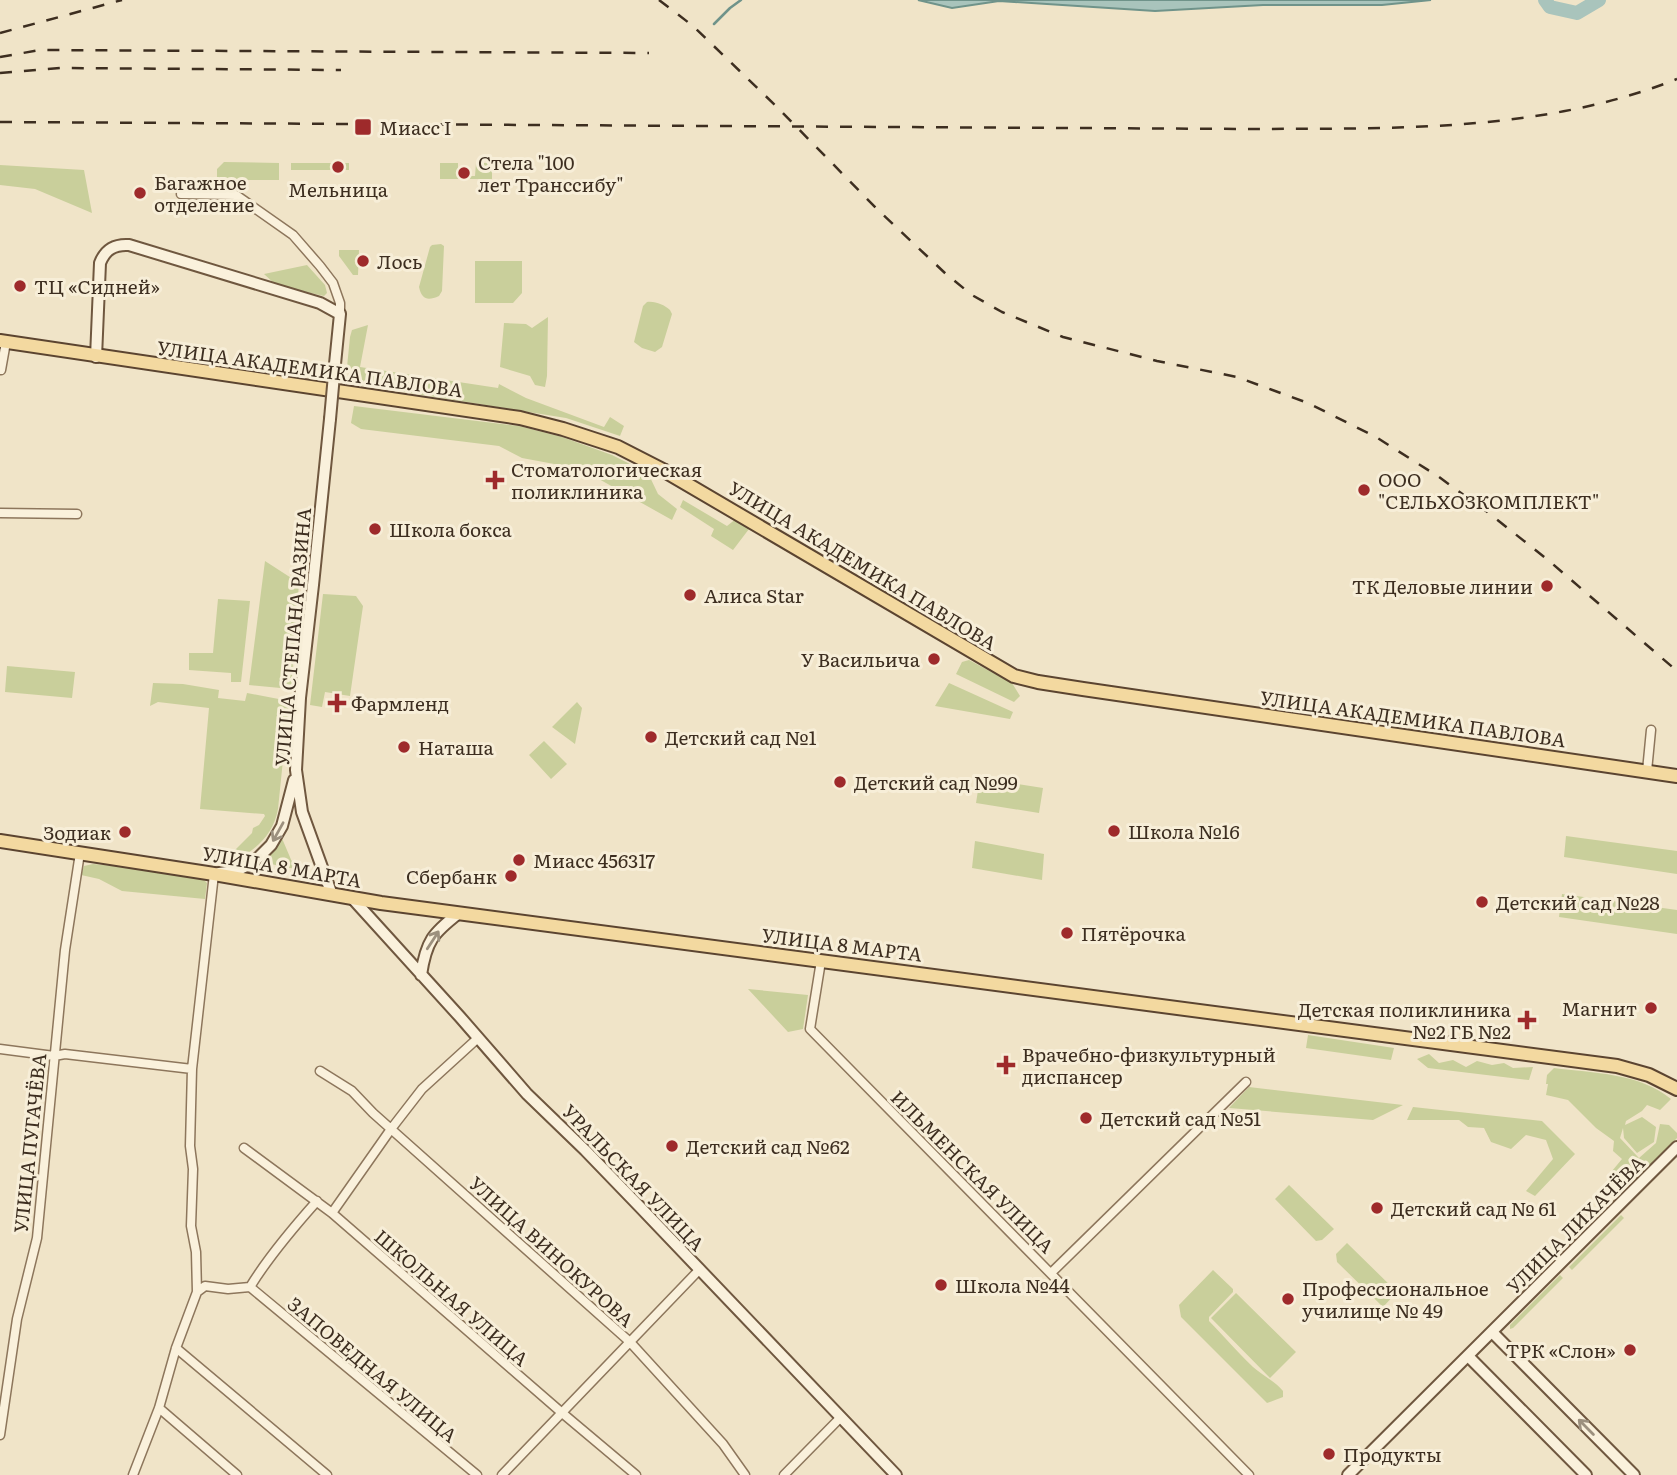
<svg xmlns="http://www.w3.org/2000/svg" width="1677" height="1475" font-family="Literata,serif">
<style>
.green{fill:#c9cf9b}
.water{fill:#a9c4bc;stroke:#6f938a;stroke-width:2}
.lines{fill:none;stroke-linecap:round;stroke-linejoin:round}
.stream{stroke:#6f938a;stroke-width:2.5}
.river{stroke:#a9c4bc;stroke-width:14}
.street-casing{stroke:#8d765c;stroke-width:11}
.secondary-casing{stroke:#6f573f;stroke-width:14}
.primary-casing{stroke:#5b4430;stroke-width:16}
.street{stroke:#faf1dc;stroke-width:8}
.secondary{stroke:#faf1dc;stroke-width:10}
.primary{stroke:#f3d9a0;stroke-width:12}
.rail{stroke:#3d2e20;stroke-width:2.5;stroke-dasharray:12 12;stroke-linecap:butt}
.secondary-bridge-casing{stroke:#6f573f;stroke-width:14;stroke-linecap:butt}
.secondary-bridge{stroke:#faf1dc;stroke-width:10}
.oneway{stroke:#9c907e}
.poi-dot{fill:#9e2a2b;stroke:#f7eed8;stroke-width:2.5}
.labels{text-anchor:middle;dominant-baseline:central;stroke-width:6;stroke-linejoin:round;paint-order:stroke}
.poi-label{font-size:19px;fill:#3d2e20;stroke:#f7eed8;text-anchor:start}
.street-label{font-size:19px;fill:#3d2e20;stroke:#f7eed8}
</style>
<rect width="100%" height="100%" fill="#f0e4c8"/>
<!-- green -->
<path class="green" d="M 224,162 L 279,163 L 279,180 L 217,180 L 217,169 Z
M 291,163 L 349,163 L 349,170 L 291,170 Z
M 440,163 L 458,163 L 458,176 L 475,176 L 476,163 L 492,163 L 492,179 L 440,179 Z
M 0,165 L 84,170 L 92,213 L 35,189 L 0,185 Z
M 441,244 L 444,246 L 442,291 L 439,296 C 428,301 422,300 419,287 L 430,247 L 432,245 Z
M 339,250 L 359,250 L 358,275 L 353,275 L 339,256 Z
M 475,261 L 522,261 L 522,293 L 513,303 L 475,303 Z
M 307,265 L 325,285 L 327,293 L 324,296 L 276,285 L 264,274 Z
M 647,302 C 656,301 664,305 670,310 L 672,314 L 662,347 L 655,352 L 642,348 L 634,342 L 643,306 Z
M 548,317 L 547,376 L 545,387 L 535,385 L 530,376 L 500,367 L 504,323 L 526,324 L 532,328 Z
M 368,325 L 360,367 L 498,388 L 499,384 L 526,398 L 604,427 L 610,417 L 624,426 L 620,436 L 566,418 L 354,384 L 355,370 L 347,367 L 350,337 L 352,330 Z
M 354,406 L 519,426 L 562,437 L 612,455 L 648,473 L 658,494 L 677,509 L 672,520 L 581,469 L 522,458 L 499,446 L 361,429 L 351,423 Z
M 683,500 L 727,526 L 737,518 L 748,524 L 749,529 L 733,550 L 711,536 L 714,529 L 680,507 Z
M 265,561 L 299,583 L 291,689 L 249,685 Z
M 323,594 L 356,596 L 363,606 L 350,696 L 325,692 L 322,707 L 310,705 Z
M 218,599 L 250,601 L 241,682 L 231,682 L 231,673 L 189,670 L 189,653 L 213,653 Z
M 969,660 L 1012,683 L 1020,696 L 1014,702 L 956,674 L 962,662 Z
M 7,666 L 75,672 L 72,698 L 5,692 Z
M 153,683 L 183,684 L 219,690 L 218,698 L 245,701 L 247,693 L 289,701 L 278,809 C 274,830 263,843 245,855 L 233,852 L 252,833 L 253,828 L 259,825 L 265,816 L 264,814 L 200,809 L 209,708 L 158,702 L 150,706 Z
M 949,683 L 1013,712 L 1010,719 L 935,706 Z
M 577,702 L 582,708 L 575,744 L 552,727 Z
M 544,741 L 567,764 L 551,779 L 529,755 Z
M 980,778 L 1043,788 L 1039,813 L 976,803 Z
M 281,836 L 295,869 L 261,862 L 277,847 Z
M 1566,836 L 1677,851 L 1677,874 L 1564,857 Z
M 975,841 L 1044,854 L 1042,880 L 972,868 Z
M 93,864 L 198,874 L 207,883 L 205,899 L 122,891 L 99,879 L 81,875 L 84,866 Z
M 1562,894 L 1677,910 L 1677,934 L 1559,917 Z
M 748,989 L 808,995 L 803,1029 L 788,1032 Z
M 1308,1035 L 1394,1048 L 1391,1060 L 1306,1048 Z
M 1429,1054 L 1439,1063 L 1453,1060 L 1466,1067 L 1477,1061 L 1492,1065 L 1504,1063 L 1513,1068 L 1533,1067 L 1529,1080 L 1428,1068 L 1417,1059 Z
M 1554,1068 C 1593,1073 1640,1073 1671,1099 L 1660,1110 L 1647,1105 L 1642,1111 L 1626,1121 L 1625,1125 L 1642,1117 L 1656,1127 L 1654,1142 L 1637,1153 L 1624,1138 L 1623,1128 L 1620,1138 L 1639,1158 L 1656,1143 L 1660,1124 L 1669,1125 L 1677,1133 L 1677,1138 L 1639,1177 L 1627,1185 L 1612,1171 L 1622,1159 L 1613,1151 L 1614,1141 L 1596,1128 L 1568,1100 L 1546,1095 L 1548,1084 L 1546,1084 L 1547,1075 Z
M 1249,1087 L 1403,1105 L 1373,1120 L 1229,1108 Z
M 1413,1107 L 1542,1121 L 1575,1154 L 1535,1196 L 1526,1191 L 1553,1159 L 1546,1140 L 1526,1135 L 1511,1149 L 1491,1142 L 1484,1128 L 1468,1127 L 1459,1120 L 1407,1120 Z
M 1289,1185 L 1334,1229 L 1322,1240 L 1316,1241 L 1275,1199 Z
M 1621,1215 L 1624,1218 L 1572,1270 L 1569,1267 Z
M 1347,1243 L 1397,1292 L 1383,1307 L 1337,1262 L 1336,1254 Z
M 1213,1270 L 1233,1289 L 1233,1292 L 1209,1317 L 1209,1321 C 1224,1336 1237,1352 1253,1367 C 1262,1375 1276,1382 1283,1391 L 1283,1397 L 1267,1403 L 1181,1317 L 1179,1305 Z
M 1560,1275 L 1563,1278 L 1513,1328 L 1510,1329 L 1510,1325 Z
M 1236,1293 L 1296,1352 L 1270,1378 L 1211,1318 Z"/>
<!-- water -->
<path class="water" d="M 918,0 L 1431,0 L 1382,5 L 1263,5 L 1155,11 L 999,1 L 952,8 Z"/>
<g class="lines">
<!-- stream -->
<path class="stream" d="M 714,24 L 730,8 L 741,0"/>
<!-- river -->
<path class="river" d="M 1545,0 L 1550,7 L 1577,13 L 1599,0"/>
<!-- street casing -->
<g class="street-casing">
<path id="street" d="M 181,194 L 236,195 L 293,235 L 320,266 L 333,283 L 340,303 L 340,314
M 1,370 L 6,342
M 0,513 L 77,514
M 1647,771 L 1651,730
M 821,961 L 810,1029 L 1249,1475
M 0,1049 L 54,1056 L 65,1054 L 192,1069
M 320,1071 L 352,1091 L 373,1113 L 630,1342 L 723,1444 L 745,1475
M 244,1148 L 332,1213 L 561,1412 L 636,1475
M 332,1213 L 391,1129 L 422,1089 L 478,1038
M 1051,1273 L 1246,1082
M 250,1287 L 477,1475
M 250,1287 C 269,1256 292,1229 317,1201
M 197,1292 L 205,1286 L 228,1289 L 250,1287
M 176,1348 L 327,1475
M 159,1408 L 237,1475
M 0,1435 L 17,1319 L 37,1238 L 65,950 L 80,853
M 133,1475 L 159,1408 L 176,1348 L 197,1292 L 196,1252 L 191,1226 L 193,1169 L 190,1146 L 192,1069 L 214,874
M 502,1475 L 700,1269
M 784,1475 L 841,1417"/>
</g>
<!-- secondary casing -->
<g class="secondary-casing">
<path id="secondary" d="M 96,357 L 100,263 C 105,250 114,244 129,245 L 320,303 L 340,314 L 335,364
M 330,419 L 313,585 L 300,698 L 296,770 L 302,812 L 332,895
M 219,873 L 236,871 L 253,863 L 271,845 L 282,826 L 294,780
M 352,898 L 460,1017 L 527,1094 L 585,1150 L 640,1207 L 896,1475
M 421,975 C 426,941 433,933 459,913
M 1492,1332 L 1634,1475
M 1468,1356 L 1586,1475
M 1348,1475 L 1677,1147"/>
</g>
<!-- primary casing -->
<g class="primary-casing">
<path id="primary" d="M 0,341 L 520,418 L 563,429 L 618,447 L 663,470 L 1014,676 L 1038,682 L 1083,689 L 1677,776
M 0,841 L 214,874 L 381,903 L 1617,1066 L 1649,1075 L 1677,1089"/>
</g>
<!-- street -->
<use href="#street" class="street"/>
<!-- secondary -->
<use href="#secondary" class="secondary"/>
<!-- primary -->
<use href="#primary" class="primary"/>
<!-- rail -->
<path class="rail" d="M 659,0 L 693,26 L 776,106 L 878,210 L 946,274 L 972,295 L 1002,312 L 1063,337 L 1157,361 L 1237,377 L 1308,403 L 1376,437 L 1439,477 L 1490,514 L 1548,560 L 1677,671
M 0,33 L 122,0
M 0,57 L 40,50 L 649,53
M 0,73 L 61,68 L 341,70
M 0,122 L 1249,129 C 1393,128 1541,133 1677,79"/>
<!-- secondary-bridge casing -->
<g class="secondary-bridge-casing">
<path id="secondary-bridge" d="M 330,419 L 335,364"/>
</g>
<!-- secondary-bridge -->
<use href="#secondary-bridge" class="secondary-bridge"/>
</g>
<!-- one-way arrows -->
<defs><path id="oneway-shaft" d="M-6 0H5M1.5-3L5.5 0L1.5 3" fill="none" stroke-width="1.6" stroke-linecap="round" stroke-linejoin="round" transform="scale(1.75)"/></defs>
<g class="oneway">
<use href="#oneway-shaft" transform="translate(278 832) rotate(119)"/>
<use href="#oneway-shaft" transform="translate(433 940) rotate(-57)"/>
<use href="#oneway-shaft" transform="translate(1586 1427) rotate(-135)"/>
</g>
<!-- markers -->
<g class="poi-dot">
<rect x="354" y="118" width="18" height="18" rx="3.5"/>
<circle cx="338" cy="167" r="7"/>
<circle cx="464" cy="173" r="7"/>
<circle cx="140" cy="193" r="7"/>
<circle cx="363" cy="261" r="7"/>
<circle cx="20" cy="286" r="7"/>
<path d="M491.5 469.5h7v7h7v7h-7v7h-7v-7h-7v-7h7z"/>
<circle cx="1364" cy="490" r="7"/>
<circle cx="375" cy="529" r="7"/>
<circle cx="1547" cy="586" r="7"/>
<circle cx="690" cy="595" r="7"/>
<circle cx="934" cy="659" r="7"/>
<path d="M333.5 692.5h7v7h7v7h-7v7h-7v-7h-7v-7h7z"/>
<circle cx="651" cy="737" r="7"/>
<circle cx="404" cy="747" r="7"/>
<circle cx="840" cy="782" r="7"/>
<circle cx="1114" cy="831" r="7"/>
<circle cx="125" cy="832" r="7"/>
<circle cx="519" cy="860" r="7"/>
<circle cx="511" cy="876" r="7"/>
<circle cx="1482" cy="902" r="7"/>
<circle cx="1067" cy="933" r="7"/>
<circle cx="1651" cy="1008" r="7"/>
<path d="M1523.5 1009.5h7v7h7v7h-7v7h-7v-7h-7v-7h7z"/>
<path d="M1002.5 1054.5h7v7h7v7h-7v7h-7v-7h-7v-7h7z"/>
<circle cx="1086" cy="1118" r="7"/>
<circle cx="672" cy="1146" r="7"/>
<circle cx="1377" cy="1208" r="7"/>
<circle cx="941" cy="1285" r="7"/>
<circle cx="1288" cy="1299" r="7"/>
<circle cx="1630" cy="1350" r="7"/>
<circle cx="1329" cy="1454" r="7"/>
</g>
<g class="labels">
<!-- poi labels -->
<g class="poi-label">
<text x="379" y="127">Миасс I</text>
<text x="478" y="162">Стела "100<tspan x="478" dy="22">лет Транссибу"</tspan></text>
<text x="154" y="182">Багажное<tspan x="154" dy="22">отделение</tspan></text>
<text x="338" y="189" text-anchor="middle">Мельница</text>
<text x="377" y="261">Лось</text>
<text x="34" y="286">ТЦ «Сидней»</text>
<text x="511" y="469">Стоматологическая<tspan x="511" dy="22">поликлиника</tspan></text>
<text x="1378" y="479">ООО<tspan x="1378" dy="22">"СЕЛЬХОЗКОМПЛЕКТ"</tspan></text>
<text x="389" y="529">Школа бокса</text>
<text x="1533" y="586" text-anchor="end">ТК Деловые линии</text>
<text x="704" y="595">Алиса Star</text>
<text x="920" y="659" text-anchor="end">У Васильича</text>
<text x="351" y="703">Фармленд</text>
<text x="665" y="737">Детский сад №1</text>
<text x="418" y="747">Наташа</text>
<text x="854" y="782">Детский сад №99</text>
<text x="1128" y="831">Школа №16</text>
<text x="111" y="832" text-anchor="end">Зодиак</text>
<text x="533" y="860">Миасс 456317</text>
<text x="497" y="876" text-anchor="end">Сбербанк</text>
<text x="1496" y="902">Детский сад №28</text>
<text x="1081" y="933">Пятёрочка</text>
<text x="1637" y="1008" text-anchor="end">Магнит</text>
<text x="1511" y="1009" text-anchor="end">Детская поликлиника<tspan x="1511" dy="22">№2 ГБ №2</tspan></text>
<text x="1022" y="1054">Врачебно-физкультурный<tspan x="1022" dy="22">диспансер</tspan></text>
<text x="1100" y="1118">Детский сад №51</text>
<text x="686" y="1146">Детский сад №62</text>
<text x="1391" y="1208">Детский сад № 61</text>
<text x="955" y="1285">Школа №44</text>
<text x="1302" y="1288">Профессиональное<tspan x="1302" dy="22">училище № 49</tspan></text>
<text x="1616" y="1350" text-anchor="end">ТРК «Слон»</text>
<text x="1343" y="1454">Продукты</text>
</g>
<!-- street labels -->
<g class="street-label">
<text transform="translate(310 368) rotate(8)">УЛИЦА АКАДЕМИКА ПАВЛОВА</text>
<text transform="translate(863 565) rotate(31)">УЛИЦА АКАДЕМИКА ПАВЛОВА</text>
<text transform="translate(292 637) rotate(-85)">УЛИЦА СТЕПАНА РАЗИНА</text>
<text transform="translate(1413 718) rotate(8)">УЛИЦА АКАДЕМИКА ПАВЛОВА</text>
<text transform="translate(282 866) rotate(10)">УЛИЦА 8 МАРТА</text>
<text transform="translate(842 944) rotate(7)">УЛИЦА 8 МАРТА</text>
<text transform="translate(29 1143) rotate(-84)">УЛИЦА ПУГАЧЁВА</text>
<text transform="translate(973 1171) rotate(45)">ИЛЬМЕНСКАЯ УЛИЦА</text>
<text transform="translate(634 1177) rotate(46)">УРАЛЬСКАЯ УЛИЦА</text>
<text transform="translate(1575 1224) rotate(-45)">УЛИЦА ЛИХАЧЁВА</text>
<text transform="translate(552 1251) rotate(42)">УЛИЦА ВИНОКУРОВА</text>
<text transform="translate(452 1297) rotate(41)">ШКОЛЬНАЯ УЛИЦА</text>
<text transform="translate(373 1369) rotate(40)">ЗАПОВЕДНАЯ УЛИЦА</text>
</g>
</g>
</svg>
